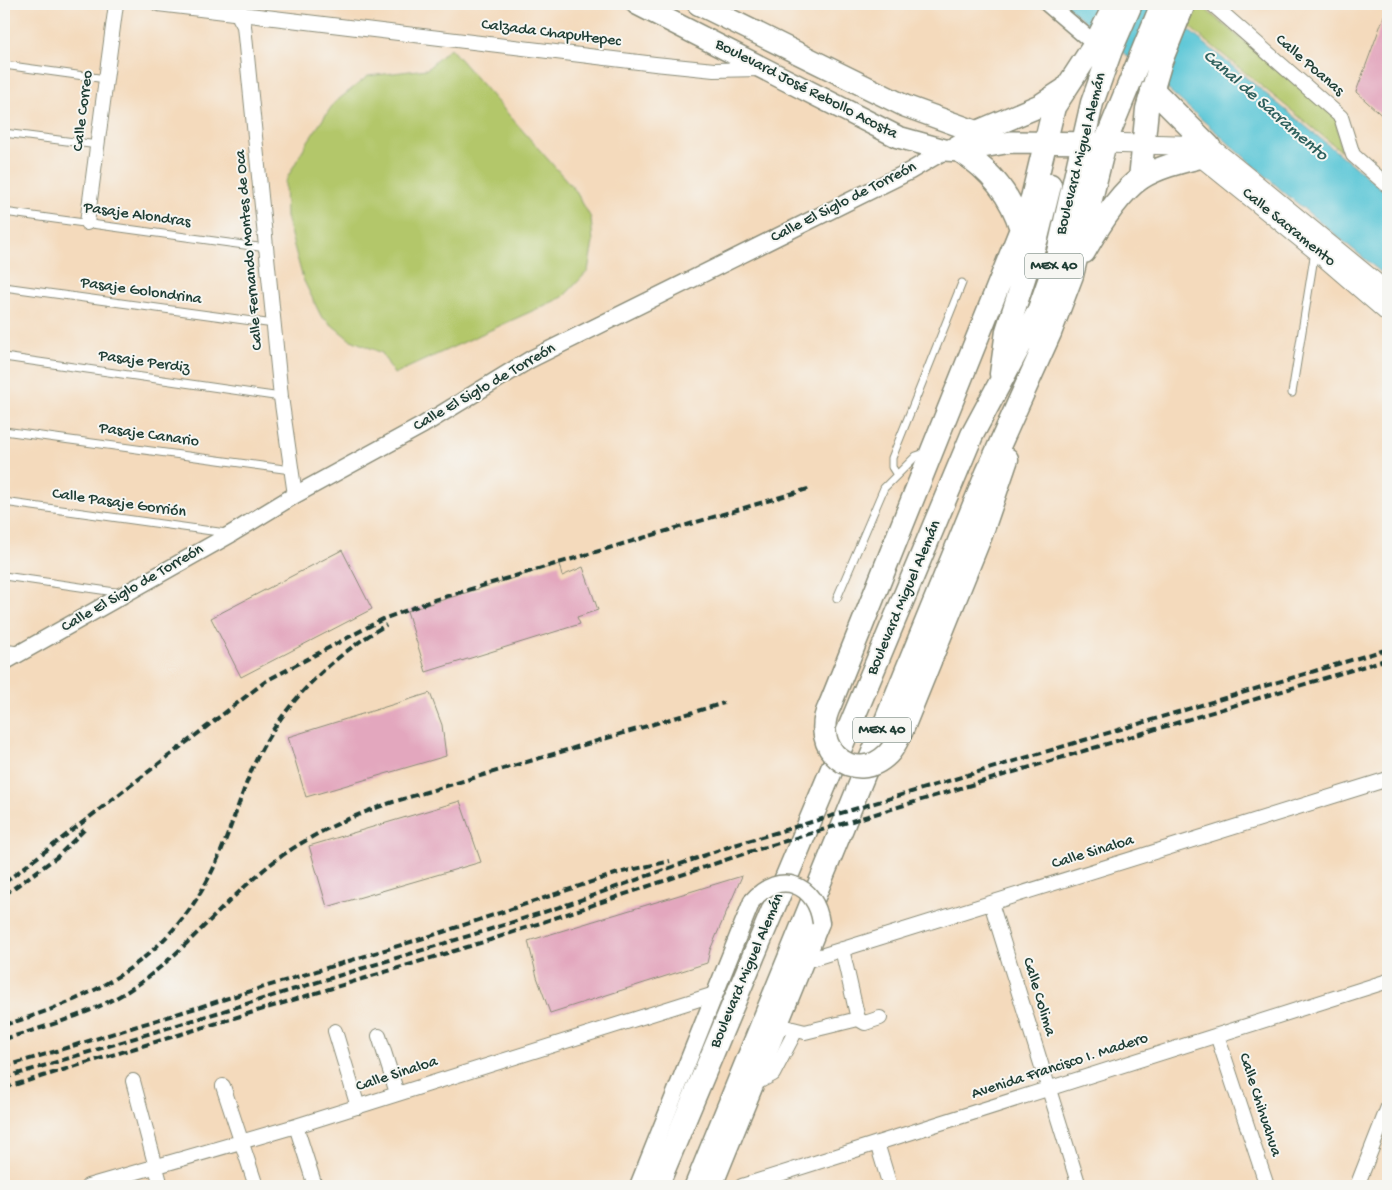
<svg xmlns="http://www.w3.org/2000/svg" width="1392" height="1190" font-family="'Gochi Hand',sans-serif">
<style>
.green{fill:#b3c76b;stroke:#698250}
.water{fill:#5dc7d7;stroke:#3e8286}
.building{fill:#e3a7be}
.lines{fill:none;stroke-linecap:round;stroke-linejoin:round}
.service-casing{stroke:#8a8c78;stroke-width:9}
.minor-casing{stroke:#8a8c78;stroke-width:16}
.tertiary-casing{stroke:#8a8c78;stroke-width:19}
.secondary-casing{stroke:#8a8c78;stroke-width:21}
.primary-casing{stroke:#8a8c78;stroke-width:24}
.trunk-casing{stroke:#8a8c78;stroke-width:25}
.service{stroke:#fff;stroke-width:7}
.minor{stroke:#fff;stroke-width:14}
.tertiary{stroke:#fff;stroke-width:16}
.secondary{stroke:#fff;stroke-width:19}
.primary{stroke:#fff;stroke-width:21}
.trunk{stroke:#fff;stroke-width:22}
.rail{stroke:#1f3d34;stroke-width:4;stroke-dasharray:8 4;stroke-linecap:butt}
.tertiary-bridge-casing{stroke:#8a8c78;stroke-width:19;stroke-linecap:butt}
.trunk-bridge-casing{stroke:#8a8c78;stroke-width:25;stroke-linecap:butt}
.tertiary-bridge{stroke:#fff;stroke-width:16}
.trunk-bridge{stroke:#fff;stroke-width:22}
.labels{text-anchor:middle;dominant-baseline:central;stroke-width:4;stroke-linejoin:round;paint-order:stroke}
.shield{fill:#f6f6f2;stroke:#60746d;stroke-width:1}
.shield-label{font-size:15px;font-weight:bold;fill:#1f3d34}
.street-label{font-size:16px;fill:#1f3d34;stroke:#f6f6f2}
.water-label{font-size:18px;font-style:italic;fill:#2e605d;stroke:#f6f6f2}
</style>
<rect width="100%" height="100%" fill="#f6f6f2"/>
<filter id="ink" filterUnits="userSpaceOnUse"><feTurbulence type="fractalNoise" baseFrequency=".02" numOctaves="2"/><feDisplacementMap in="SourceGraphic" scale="10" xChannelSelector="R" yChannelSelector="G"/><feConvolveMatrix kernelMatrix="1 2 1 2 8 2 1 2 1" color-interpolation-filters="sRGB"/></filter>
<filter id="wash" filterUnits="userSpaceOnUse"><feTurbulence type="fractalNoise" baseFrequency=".0096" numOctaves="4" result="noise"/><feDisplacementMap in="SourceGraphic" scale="20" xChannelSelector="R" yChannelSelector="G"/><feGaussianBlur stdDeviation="1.12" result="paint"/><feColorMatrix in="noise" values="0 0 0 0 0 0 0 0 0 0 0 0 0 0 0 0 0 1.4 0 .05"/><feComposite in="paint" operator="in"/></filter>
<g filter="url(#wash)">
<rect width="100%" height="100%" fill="#f4dabc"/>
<!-- green -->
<path class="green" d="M 1191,4 L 1199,4 L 1336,118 L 1341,151 L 1182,21 Z
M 450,48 L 575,190 L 591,218 L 593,242 L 588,271 L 563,297 L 394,374 L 382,353 L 349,339 L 321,316 L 303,279 L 286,217 L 285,182 L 306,144 L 334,103 L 368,76 L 427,69 Z"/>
<!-- water -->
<path class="water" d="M 1064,4 L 1161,4 L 1182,25 L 1388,194 L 1388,278 L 1286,194 L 1164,86 Z"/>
<g id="blocks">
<!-- building -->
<path class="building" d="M 1387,8 L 1388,8 L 1388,121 L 1356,92 Z
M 342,550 L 372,609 L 241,677 L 211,618 Z
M 559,564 L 562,576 L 583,567 L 598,610 L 577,617 L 580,624 L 426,672 L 407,611 Z
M 430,693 L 442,725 L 446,756 L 306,797 L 288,737 Z
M 460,801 L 481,862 L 327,907 L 309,846 Z
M 742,876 L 710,950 L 707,963 L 550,1013 L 537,977 L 528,941 Z"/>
</g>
</g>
<g filter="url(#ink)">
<use href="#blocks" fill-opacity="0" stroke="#8a8c78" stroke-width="1"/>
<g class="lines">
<!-- service casing -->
<g class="service-casing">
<path id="service" d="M 4,65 L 106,79
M 4,133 L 98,145
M 4,212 L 266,248
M 4,287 L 274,324
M 4,357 L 281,397
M 1292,393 L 1315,251
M 4,431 L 291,470
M 897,475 L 892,467 L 892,458 L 962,283
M 4,502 L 226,533
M 4,576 L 122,593
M 837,598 L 884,488 L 916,456 L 925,453
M 4,648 L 18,650"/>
</g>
<!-- minor casing -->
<g class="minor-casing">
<path id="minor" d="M 158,4 L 655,64 L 714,70 L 761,69
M 240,4 L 238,15 L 244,26 L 281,397 L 295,495
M 1212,4 L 1341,117 L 1353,155 L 1388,186
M 87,223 L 116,4
M 991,903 L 1079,1186
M 842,949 L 858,1019
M 808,960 L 1388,779
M 781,1026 L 805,1032 L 858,1019 L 865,1023 L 880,1018
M 335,1031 L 358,1107
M 1217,1035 L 1267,1186
M 379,1036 L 397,1093
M 133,1081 L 161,1186
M 758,1082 L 773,1074 L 796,1030
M 223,1086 L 256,1186
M 296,1126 L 315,1186
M 877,1143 L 890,1186
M 88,1186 L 296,1126 L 715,994
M 742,1186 L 1388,981
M 1357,1186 L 1388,1107"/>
</g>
<!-- tertiary casing -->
<g class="tertiary-casing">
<path id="tertiary" d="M 1048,4 L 1095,44
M 4,662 L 231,534 L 295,495 L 423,425 L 531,359 L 910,171 L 975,133
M 638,1186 L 752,901
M 714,1186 L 821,923"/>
</g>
<!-- secondary casing -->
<g class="secondary-casing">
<path id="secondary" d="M 1105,143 L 1209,146 L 1388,293
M 1189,147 L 1315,249 L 1388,312"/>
</g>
<!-- primary casing -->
<g class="primary-casing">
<path id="primary" d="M 637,4 L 898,137 L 945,150 L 960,151 L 1011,142 L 1100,143
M 698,4 L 905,106 L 991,137"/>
</g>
<!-- trunk casing -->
<g class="trunk-casing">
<path id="trunk" d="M 1152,89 L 1209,146
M 975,133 L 1041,105 L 1064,90
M 960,151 C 990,170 1011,195 1021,229
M 1140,179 L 1147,109 L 1161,61 L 1184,4
M 1084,252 C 1097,229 1120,192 1141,178 C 1159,167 1180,162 1200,157
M 1001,374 L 1007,331 L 1037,238 L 1050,185
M 830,705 L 1021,229 L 1032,198 L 1054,107 L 1095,44 L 1115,4
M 902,730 L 981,535 L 1007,459
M 657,1186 L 972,435 L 1038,312 L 1056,261 L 1092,103 L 1111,50 L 1131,4
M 696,1186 L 987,473 L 1050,333 L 1072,275 L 1105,143 L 1162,4"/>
</g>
<!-- service -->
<use href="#service" class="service"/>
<!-- minor -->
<use href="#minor" class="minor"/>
<!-- tertiary -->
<use href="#tertiary" class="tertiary"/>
<!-- secondary -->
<use href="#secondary" class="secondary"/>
<!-- primary -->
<use href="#primary" class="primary"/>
<!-- trunk -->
<use href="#trunk" class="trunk"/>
<!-- rail -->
<path class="rail" d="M 4,883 L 266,681 L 383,619 L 434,600 L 811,488
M 4,895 L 57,857 L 85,829
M 4,1025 C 78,1003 142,974 189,910 C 221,866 232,818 252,769 C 279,707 329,658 386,625
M 4,1039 C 51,1025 99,1012 140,983 C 184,951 219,908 260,873 C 298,840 345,818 393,802 L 724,703
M 4,1067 L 440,933 L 618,873 L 670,861
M 4,1078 L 488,930 L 569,904 L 728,847 L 1388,649
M 4,1088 L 490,940 L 749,852 L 1388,659"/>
<!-- tertiary-bridge casing -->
<g class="tertiary-bridge-casing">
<path id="tertiary-bridge" d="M 752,901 C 780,869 816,884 821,923"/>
</g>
<!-- trunk-bridge casing -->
<g class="trunk-bridge-casing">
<path id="trunk-bridge" d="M 830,705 C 808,749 855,787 888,754 C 894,748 898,738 902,730"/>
</g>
<!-- tertiary-bridge -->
<use href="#tertiary-bridge" class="tertiary-bridge"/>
<!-- trunk-bridge -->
<use href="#trunk-bridge" class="trunk-bridge"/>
</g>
</g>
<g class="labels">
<!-- shield labels -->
<g class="shield">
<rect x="1025" y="253.5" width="58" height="25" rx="4"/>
<rect x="853" y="717.5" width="58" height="25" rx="4"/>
</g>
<g class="shield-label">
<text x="1054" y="266">MEX 40</text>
<text x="882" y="730">MEX 40</text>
</g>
<!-- street labels -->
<g class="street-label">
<text transform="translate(551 34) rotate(7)">Calzada Chapultepec</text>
<text transform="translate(1309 66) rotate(41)">Calle Poanas</text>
<text transform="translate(806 90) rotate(27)">Boulevard José Rebollo Acosta</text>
<text transform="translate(84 111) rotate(-83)">Calle Correo</text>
<text transform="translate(1082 154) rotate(-76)">Boulevard Miguel Alemán</text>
<text transform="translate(844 203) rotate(-27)">Calle El Siglo de Torreón</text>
<text transform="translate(137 216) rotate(8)">Pasaje Alondras</text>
<text transform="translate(1288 228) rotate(39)">Calle Sacramento</text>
<text transform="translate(250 250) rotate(-95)">Calle Fernando Montes de Oca</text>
<text transform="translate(141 292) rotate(8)">Pasaje Golondrina</text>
<text transform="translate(144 363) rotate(8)">Pasaje Perdiz</text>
<text transform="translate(485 388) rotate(-30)">Calle El Siglo de Torreón</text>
<text transform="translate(149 436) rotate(8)">Pasaje Canario</text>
<text transform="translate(119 504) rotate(8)">Calle Pasaje Gorrión</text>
<text transform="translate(133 589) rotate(-30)">Calle El Siglo de Torreón</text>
<text transform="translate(905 598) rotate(-67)">Boulevard Miguel Alemán</text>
<text transform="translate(1093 853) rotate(-17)">Calle Sinaloa</text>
<text transform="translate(748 971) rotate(-67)">Boulevard Miguel Alemán</text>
<text transform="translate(1038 997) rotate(73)">Calle Colima</text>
<text transform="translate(1060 1067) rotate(-18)">Avenida Francisco I. Madero</text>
<text transform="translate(397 1075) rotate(-18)">Calle Sinaloa</text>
<text transform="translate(1259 1105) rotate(72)">Calle Chihuahua</text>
</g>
<!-- water labels -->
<g class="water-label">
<text transform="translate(1265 106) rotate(41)">Canal de Sacramento</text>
</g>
</g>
<!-- margin -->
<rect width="1392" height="1190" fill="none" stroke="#f6f6f2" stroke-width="20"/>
</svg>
